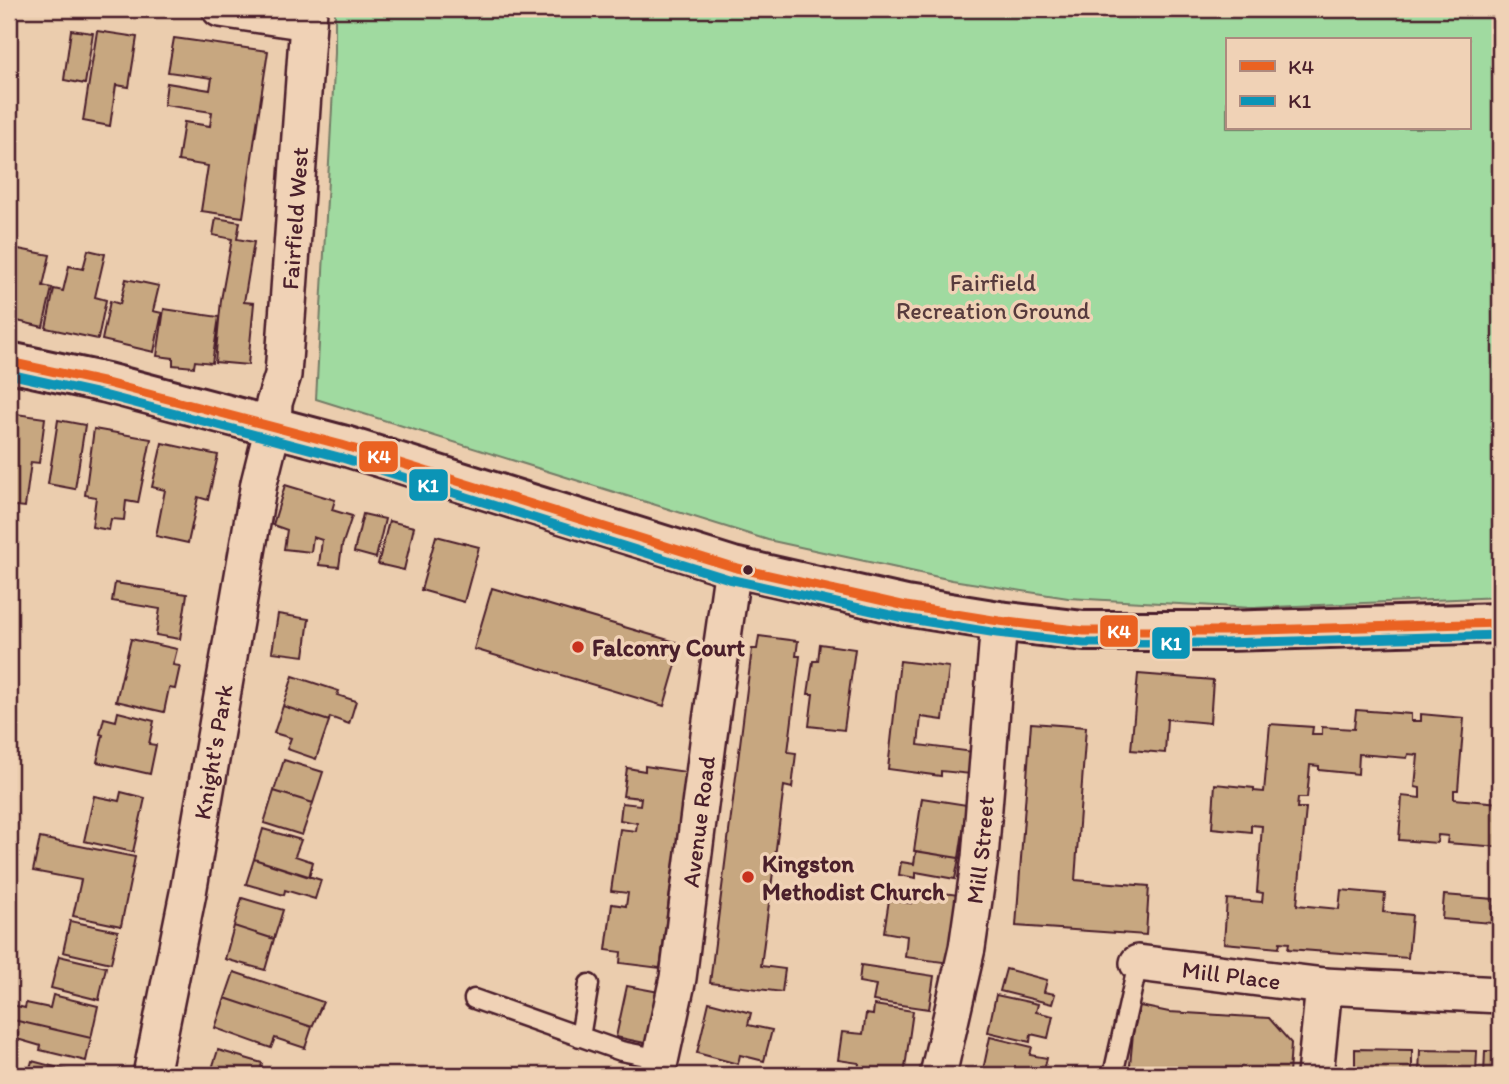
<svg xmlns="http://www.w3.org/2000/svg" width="1509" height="1084" font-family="Itim,sans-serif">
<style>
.green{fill:#a0daa0;stroke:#757c66;stroke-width:2;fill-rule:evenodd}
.building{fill:#c7a780;stroke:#4a1f2b;stroke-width:2}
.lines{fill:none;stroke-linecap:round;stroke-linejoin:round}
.lane-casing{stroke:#4a1f2b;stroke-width:23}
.street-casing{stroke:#4a1f2b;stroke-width:40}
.secondary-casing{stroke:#4a1f2b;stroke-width:44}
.lane{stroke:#f0d2b6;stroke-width:18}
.street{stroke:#f0d2b6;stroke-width:35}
.secondary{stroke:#f0d2b6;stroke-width:38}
.bus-1-casing{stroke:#f0d2b6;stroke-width:14}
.bus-2-casing{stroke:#f0d2b6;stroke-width:14}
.bus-1{stroke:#ea6222;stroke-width:9}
.bus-2{stroke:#0b94b6;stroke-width:9}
.bus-dot{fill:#4a1f2b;stroke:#f0d2b6;stroke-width:2.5}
.poi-dot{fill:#c8321e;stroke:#f0d2b6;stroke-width:2.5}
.labels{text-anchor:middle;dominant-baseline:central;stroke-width:7;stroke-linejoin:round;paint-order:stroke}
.street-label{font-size:24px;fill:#4a1f2b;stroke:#f0d2b6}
.park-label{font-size:24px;fill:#573b3d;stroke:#f0d2b6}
.poi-label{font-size:24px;font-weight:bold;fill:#4a1f2b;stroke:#f0d2b6;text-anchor:start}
.line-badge{stroke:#f0d2b6;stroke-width:2.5}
.badge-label{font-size:19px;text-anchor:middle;font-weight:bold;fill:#fff}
</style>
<rect width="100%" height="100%" fill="#ebcdae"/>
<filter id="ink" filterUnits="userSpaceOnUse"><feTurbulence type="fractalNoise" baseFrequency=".0143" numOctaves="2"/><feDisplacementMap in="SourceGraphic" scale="14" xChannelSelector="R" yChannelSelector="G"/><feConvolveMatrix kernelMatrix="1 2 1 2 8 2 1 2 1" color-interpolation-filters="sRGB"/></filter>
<g filter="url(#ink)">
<!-- green -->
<path class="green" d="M 335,9 L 1500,9 L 1500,597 L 1253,608 L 1068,598 L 952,580 L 768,540 L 316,399 L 335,53 ZM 1227,40 L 1469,40 L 1469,128 L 1227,128 Z"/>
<!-- building -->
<path class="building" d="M 71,30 L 93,33 L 85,84 L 64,80 Z
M 97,31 L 137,37 L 129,87 L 116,85 L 110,126 L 83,121 Z
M 174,38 L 268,51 L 243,217 L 201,211 L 208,166 L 178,161 L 184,122 L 210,126 L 212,112 L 164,105 L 167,83 L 210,90 L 212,78 L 168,72 Z
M 216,218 L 240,222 L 237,239 L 254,242 L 244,302 L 254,303 L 248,365 L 215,362 L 221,300 L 232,239 L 213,235 Z
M 13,248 L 50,255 L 43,286 L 52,288 L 43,327 L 9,319 L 9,269 Z
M 88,250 L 105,254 L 95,297 L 106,300 L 98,339 L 46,328 L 54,289 L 63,291 L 69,266 L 83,269 Z
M 126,279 L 159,286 L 153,311 L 162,313 L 154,352 L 102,340 L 110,301 L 120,304 Z
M 164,309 L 219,317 L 212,363 L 195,361 L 194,367 L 173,365 L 173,358 L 157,356 Z
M 9,413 L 45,418 L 39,463 L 31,462 L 25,507 L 9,505 Z
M 58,420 L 85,425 L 75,489 L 48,484 Z
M 94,429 L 151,439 L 138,503 L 126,501 L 124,520 L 111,519 L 109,530 L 92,527 L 96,497 L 85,495 Z
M 162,443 L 218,455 L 208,500 L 198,497 L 188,543 L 156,536 L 165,490 L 152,487 Z
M 285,485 L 335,500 L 332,510 L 352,516 L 342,546 L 339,567 L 319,565 L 322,540 L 313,537 L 311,552 L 284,549 L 287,530 L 273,525 Z
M 363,514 L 385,519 L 376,558 L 354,552 Z
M 389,521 L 414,527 L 404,570 L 378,564 Z
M 436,536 L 479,547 L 464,602 L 421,590 Z
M 115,583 L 187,594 L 180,639 L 156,635 L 160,609 L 112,601 Z
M 492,588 L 682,644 L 664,706 L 474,649 Z
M 278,614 L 309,619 L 304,656 L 272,652 Z
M 759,636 L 798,641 L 796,656 L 800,656 L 788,752 L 796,753 L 792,788 L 784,786 L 761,966 L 785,969 L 782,992 L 710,983 L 752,649 L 757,649 Z
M 131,639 L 177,649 L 173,665 L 180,666 L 175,689 L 169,688 L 164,712 L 116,701 Z
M 820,644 L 855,649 L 844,730 L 809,726 L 813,694 L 808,694 L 813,661 L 818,661 Z
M 900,661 L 949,667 L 943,720 L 921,717 L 918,745 L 974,752 L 971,774 L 941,771 L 941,776 L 888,769 Z
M 1138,674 L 1213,680 L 1210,723 L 1167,719 L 1165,753 L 1131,750 Z
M 293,676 L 339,691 L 337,695 L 356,701 L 349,724 L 330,717 L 329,721 L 283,706 Z
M 283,706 L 329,721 L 316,759 L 287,749 L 291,738 L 274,733 Z
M 1356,710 L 1411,714 L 1411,721 L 1421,721 L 1421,714 L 1464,718 L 1458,790 L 1454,790 L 1454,799 L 1500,803 L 1500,847 L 1447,843 L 1448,836 L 1438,835 L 1437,843 L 1399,840 L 1402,796 L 1420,798 L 1420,788 L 1415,787 L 1418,755 L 1408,754 L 1407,758 L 1359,754 L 1358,774 L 1319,770 L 1319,766 L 1310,765 L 1307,798 L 1298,798 L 1297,808 L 1306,808 L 1297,905 L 1339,909 L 1341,890 L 1385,894 L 1383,912 L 1412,915 L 1408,958 L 1288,949 L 1289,943 L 1280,942 L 1279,948 L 1224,943 L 1227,899 L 1262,902 L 1263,893 L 1257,892 L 1262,826 L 1251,825 L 1251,832 L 1212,828 L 1215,784 L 1254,788 L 1254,791 L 1264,792 L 1270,724 L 1313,727 L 1312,734 L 1322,734 L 1322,727 L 1354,729 Z
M 118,712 L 154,721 L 149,744 L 156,745 L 150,774 L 97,762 L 103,735 L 100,734 L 104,718 L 116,721 Z
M 1031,723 L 1086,727 L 1075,880 L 1149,886 L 1146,935 L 1016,926 Z
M 284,760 L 323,772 L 313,803 L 274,791 Z
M 645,766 L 686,772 L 660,968 L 620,963 L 621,952 L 606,950 L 612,904 L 626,906 L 628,893 L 611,891 L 620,829 L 636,831 L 637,823 L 620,820 L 622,803 L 640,805 L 641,798 L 623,796 L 627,768 L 645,771 Z
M 274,791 L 313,803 L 302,835 L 264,823 Z
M 121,792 L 145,798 L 133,852 L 84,841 L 94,796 L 119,801 Z
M 922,798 L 967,805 L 959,858 L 914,851 Z
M 263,829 L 301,840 L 295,856 L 313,862 L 309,877 L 254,859 Z
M 40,838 L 135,857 L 121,926 L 73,916 L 81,880 L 33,871 Z
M 916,851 L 959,858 L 955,879 L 916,872 L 916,878 L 899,875 L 901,862 L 914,864 Z
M 254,859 L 321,880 L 315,899 L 285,890 L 284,895 L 246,884 Z
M 913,889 L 959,895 L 950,963 L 905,957 L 907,936 L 884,932 L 889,900 L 911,903 Z
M 1444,895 L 1494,899 L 1492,923 L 1442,919 Z
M 242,898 L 283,910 L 274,939 L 234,926 Z
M 70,921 L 118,931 L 111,963 L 63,952 Z
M 234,926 L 274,939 L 265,970 L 225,959 Z
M 59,956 L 106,967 L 99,1000 L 51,988 Z
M 861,965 L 934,976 L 929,1009 L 873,1001 L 876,985 L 859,982 Z
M 1006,969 L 1047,980 L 1044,992 L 1055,994 L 1052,1004 L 1000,991 Z
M 234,972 L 323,1002 L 312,1027 L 225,998 Z
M 627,986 L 670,994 L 659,1046 L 616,1037 Z
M 53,995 L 98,1006 L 91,1038 L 9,1019 L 12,1005 L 25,1008 L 26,1003 L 50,1008 Z
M 996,995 L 1038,1004 L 1036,1012 L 1053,1016 L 1048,1038 L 1031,1034 L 1030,1042 L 988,1032 Z
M 225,998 L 312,1027 L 305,1048 L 275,1038 L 271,1048 L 215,1028 Z
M 709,1002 L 751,1013 L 748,1025 L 772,1030 L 764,1061 L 740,1055 L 738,1064 L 697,1053 Z
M 874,1005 L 913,1011 L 904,1075 L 858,1071 L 859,1063 L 838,1060 L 842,1032 L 863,1034 L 866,1014 L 873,1015 Z
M 1140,1006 L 1169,1012 L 1269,1018 L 1291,1043 L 1289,1075 L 1129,1075 L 1133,1034 Z
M 9,1019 L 91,1038 L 86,1061 L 40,1050 L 41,1046 L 17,1039 L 18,1033 L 9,1031 Z
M 990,1037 L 1032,1047 L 1030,1055 L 1047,1058 L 1043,1075 L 982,1075 Z
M 1355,1049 L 1412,1050 L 1412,1075 L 1355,1075 Z
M 218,1050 L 262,1063 L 260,1071 L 273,1075 L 210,1075 Z
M 1420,1050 L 1477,1051 L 1476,1075 L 1419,1075 Z
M 1485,1051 L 1500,1051 L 1500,1075 L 1484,1075 Z
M 32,1061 L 74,1072 L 73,1075 L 28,1075 Z"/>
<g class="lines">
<!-- lane casing -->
<g class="lane-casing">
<path id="lane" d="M 474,999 L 621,1051 L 661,1059
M 580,1037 L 589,984
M 1113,1075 L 1138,963"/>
</g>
<!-- street casing -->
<g class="street-casing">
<g id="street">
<path d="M 220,9 L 308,22"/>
<path id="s1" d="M 1138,963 L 1324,986 L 1500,995"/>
<path id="s2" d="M 151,1075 L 188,893 L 259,483 L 273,427 L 274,403 L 283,375 L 309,9"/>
<path id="s3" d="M 657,1075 L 678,978 L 709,735 L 733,567"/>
<path id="s4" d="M 938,1075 L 967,948 L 980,858 L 999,621"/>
<path d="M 1315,1075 L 1324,986"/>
</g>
</g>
<!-- secondary casing -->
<g class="secondary-casing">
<path id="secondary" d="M 9,362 L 107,383 L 342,445 L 733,567 L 906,606 L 999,621 L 1084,631 L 1224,631 L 1500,623"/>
</g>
<!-- lane -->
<use href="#lane" class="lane"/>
<!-- street -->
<use href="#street" class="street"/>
<!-- secondary -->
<use href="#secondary" class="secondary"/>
<!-- bus-1 casing -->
<g class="bus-1-casing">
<path id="bus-1" d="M 9,362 L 107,383 L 342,445 L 733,567 L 906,606 L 999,621 L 1084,631 L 1224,631 L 1500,623"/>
</g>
<!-- bus-2 casing -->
<g class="bus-2-casing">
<path id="bus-2" d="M 9,374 L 104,395 L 339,457 L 729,579 L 904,618 L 997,633 L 1084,643 L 1224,643 L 1500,635"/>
</g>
<!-- bus-1 -->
<use href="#bus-1" class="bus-1"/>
<!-- bus-2 -->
<use href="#bus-2" class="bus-2"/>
</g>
</g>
<!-- markers -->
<circle class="bus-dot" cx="748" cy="570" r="6"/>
<g class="poi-dot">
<circle cx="578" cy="647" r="7"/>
<circle cx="748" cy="877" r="7"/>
</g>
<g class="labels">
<!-- street labels -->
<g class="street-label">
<text stroke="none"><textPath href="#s2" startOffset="870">Fairfield West</textPath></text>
<text stroke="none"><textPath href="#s2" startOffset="329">Knight's Park</textPath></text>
<text stroke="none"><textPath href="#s3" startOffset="257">Avenue Road</textPath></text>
<text stroke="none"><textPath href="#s4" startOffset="229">Mill Street</textPath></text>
<text stroke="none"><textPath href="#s1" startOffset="94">Mill Place</textPath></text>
</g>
<!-- park labels -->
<g class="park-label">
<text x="993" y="282">Fairfield<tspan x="993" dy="28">Recreation Ground</tspan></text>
</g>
<!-- poi labels -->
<g class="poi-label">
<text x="592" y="647">Falconry Court</text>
<text x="762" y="863">Kingston<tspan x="762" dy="28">Methodist Church</tspan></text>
</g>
</g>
<g class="line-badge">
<rect x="358" y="440" width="41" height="33" rx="7" fill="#ea6222"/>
<rect x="408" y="468" width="41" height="34" rx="7" fill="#0b94b6"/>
<rect x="1099" y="614" width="40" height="34" rx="7" fill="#ea6222"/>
<rect x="1151" y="626" width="40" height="34" rx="7" fill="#0b94b6"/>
</g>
<g class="badge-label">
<text x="379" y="463">K4</text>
<text x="428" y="492">K1</text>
<text x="1119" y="638">K4</text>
<text x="1171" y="650">K1</text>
</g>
<!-- margin -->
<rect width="1509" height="1084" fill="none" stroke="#f0d2b6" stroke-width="35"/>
<rect x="18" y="18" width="1474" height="1049" fill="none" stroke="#4a1f2b" stroke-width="2.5" filter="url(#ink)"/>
<!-- legend -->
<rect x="1226" y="38" width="245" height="91" fill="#f0d2b6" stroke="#ae8a7e" stroke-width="2"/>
<rect x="1240" y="61" width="35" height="10" fill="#ea6222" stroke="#ae8a7e" stroke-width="2"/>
<text x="1288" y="74" font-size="21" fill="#4a1f2b">K4</text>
<rect x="1240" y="96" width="35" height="10" fill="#0b94b6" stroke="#ae8a7e" stroke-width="2"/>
<text x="1288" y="108" font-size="21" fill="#4a1f2b">K1</text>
</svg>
